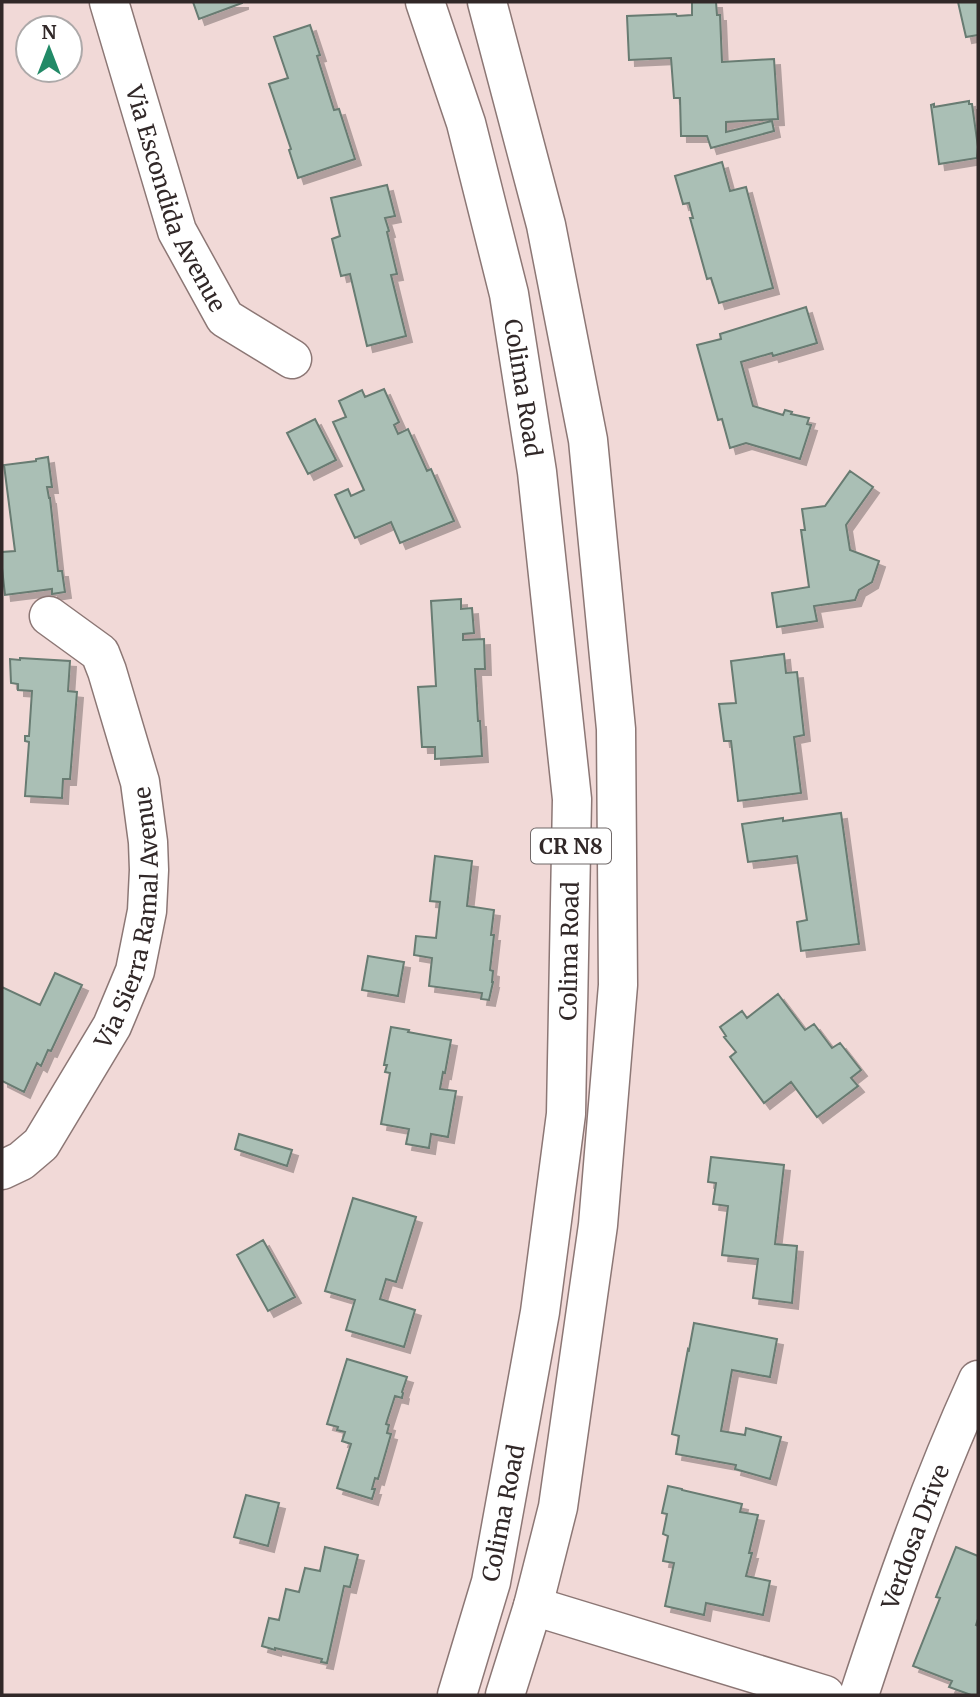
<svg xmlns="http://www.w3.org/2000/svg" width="980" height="1697" font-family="Merriweather,serif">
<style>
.building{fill:#aabfb5;stroke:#687b72;stroke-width:2;filter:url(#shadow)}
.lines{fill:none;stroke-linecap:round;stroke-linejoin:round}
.minor-casing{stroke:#8c7775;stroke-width:41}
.major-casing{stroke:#8c7775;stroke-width:41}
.minor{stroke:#fff;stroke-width:38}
.major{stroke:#fff;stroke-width:38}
.labels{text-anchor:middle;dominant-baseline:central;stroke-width:7;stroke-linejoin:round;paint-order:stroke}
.shield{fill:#fff;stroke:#6f6868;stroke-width:2}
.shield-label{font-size:21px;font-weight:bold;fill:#312828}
.street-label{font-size:23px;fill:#312828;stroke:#fff}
</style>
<defs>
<filter id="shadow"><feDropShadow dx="6" dy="6" stdDeviation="0" flood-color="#0004"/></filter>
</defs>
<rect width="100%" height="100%" fill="#f1d9d7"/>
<!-- building -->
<path class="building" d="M 193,2 L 242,2 L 242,3 L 199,19 Z
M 692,2 L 716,2 L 717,15 L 720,15 L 722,62 L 774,59 L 778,119 L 726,122 L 726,132 L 772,121 L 774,131 L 711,148 L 707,136 L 681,136 L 680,98 L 674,98 L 671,58 L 629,60 L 627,16 L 676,14 L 677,16 L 692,15 Z
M 958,2 L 978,2 L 978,35 L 966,37 Z
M 310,25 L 320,55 L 317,56 L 334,110 L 339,109 L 355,159 L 298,178 L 289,150 L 291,149 L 269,84 L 288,78 L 274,37 Z
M 969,101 L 969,104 L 972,104 L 978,147 L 977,158 L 939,164 L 931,105 L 934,104 L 934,107 Z
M 722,162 L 730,191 L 746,187 L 773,288 L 719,303 L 711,278 L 707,279 L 690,218 L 693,218 L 689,203 L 683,204 L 675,176 Z
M 387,185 L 395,216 L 385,218 L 389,231 L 387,232 L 397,274 L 391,275 L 406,336 L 367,346 L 350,274 L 341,276 L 332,239 L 340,236 L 331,198 Z
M 806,307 L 817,343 L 773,356 L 772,353 L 741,362 L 753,406 L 783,415 L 785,410 L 792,412 L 791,414 L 809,418 L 807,424 L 811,425 L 800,459 L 746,443 L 730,448 L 722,419 L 718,420 L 697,345 L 721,339 L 720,334 Z
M 384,389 L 399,422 L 394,425 L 398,434 L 408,429 L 427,471 L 431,469 L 454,521 L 400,543 L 391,522 L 355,538 L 335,495 L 348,489 L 351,496 L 364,490 L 333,422 L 346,417 L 339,401 L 362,390 L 365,397 Z
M 315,419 L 336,460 L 308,474 L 287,433 Z
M 48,457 L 52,487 L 47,487 L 49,498 L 50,498 L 58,571 L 62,571 L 65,592 L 52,594 L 52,589 L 5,595 L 2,568 L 2,552 L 15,551 L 4,465 L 36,461 L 36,459 Z
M 850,471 L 873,487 L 846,525 L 850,550 L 879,561 L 872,582 L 859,590 L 855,600 L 814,606 L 817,621 L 777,627 L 772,593 L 809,587 L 801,530 L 805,530 L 802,509 L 825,506 Z
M 461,599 L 461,609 L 472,608 L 474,633 L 463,634 L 463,640 L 484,639 L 485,669 L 475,669 L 478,721 L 480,721 L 482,756 L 435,759 L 435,747 L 422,747 L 418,687 L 436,686 L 431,601 Z
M 784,654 L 786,673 L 797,672 L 804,735 L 794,737 L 801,793 L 738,801 L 731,741 L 724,741 L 719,704 L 736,703 L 731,661 Z
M 20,658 L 70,661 L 68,691 L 77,692 L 70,779 L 63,779 L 62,798 L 25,796 L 29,742 L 25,741 L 25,736 L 29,736 L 32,691 L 18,690 L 18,684 L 11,683 L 10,659 L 20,660 Z
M 841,813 L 859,944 L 801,951 L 797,922 L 807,920 L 797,856 L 748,862 L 742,824 L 783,818 L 783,821 Z
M 435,856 L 472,861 L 467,906 L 494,910 L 491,935 L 494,935 L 490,970 L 493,971 L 492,982 L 493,982 L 489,1000 L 481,999 L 482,993 L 429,986 L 432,958 L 414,955 L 416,936 L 436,938 L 440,902 L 430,901 Z
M 368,956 L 404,962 L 398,996 L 362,990 Z
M 55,973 L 82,985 L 51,1051 L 48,1050 L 41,1066 L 37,1063 L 24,1092 L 2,1081 L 2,987 L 40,1005 Z
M 778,994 L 805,1030 L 814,1024 L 832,1048 L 840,1043 L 861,1070 L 851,1078 L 858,1086 L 817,1117 L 791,1082 L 764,1103 L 730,1057 L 736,1052 L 724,1037 L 726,1036 L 720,1027 L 742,1011 L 747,1018 Z
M 391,1027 L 409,1030 L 408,1032 L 451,1040 L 445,1073 L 443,1072 L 440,1089 L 456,1091 L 448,1137 L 431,1134 L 429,1148 L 406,1144 L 409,1129 L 381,1124 L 390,1073 L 385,1072 L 387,1065 L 384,1065 Z
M 239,1134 L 292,1150 L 287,1166 L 235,1149 Z
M 711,1157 L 784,1165 L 775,1244 L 797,1246 L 792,1303 L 753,1298 L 758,1259 L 722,1255 L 728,1206 L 713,1204 L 716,1183 L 708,1182 Z
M 353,1198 L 416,1217 L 396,1282 L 386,1279 L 380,1299 L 415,1310 L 404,1347 L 346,1330 L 355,1300 L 325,1291 Z
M 263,1240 L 295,1297 L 268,1311 L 237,1255 Z
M 694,1323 L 777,1339 L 770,1377 L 732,1370 L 721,1431 L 745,1435 L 746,1428 L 781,1437 L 770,1479 L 735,1469 L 736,1465 L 676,1454 L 679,1436 L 672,1434 L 688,1349 L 689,1350 Z
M 347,1359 L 407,1377 L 402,1392 L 403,1393 L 402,1398 L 395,1396 L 386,1424 L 389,1425 L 387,1433 L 391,1434 L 378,1479 L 375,1478 L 372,1489 L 375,1489 L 372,1499 L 337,1488 L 351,1444 L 342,1441 L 345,1432 L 337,1430 L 338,1427 L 327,1424 Z
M 668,1486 L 682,1489 L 682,1490 L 742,1504 L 740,1512 L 758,1515 L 749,1553 L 752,1553 L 746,1576 L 770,1581 L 763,1615 L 706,1603 L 704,1615 L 665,1606 L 674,1563 L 663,1561 L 668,1536 L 663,1534 L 667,1514 L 662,1513 Z
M 246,1495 L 279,1503 L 268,1546 L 234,1537 Z
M 325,1547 L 358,1555 L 350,1587 L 344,1586 L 327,1663 L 321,1662 L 322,1659 L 275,1648 L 275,1650 L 262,1646 L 269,1618 L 279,1620 L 286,1589 L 299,1592 L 305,1568 L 320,1571 Z
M 956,1547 L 978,1556 L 978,1619 L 976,1625 L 978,1626 L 978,1695 L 971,1695 L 949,1687 L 952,1681 L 913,1666 L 940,1598 L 936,1597 Z"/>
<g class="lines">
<!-- minor casing -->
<g class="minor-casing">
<g id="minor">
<path id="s1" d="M 109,2 L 177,231 L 225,318 L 292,359"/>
<path id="s2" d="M 2,1170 L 21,1161 L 41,1144 L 112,1026 L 135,971 L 147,911 L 149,870 L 148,842 L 140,782 L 107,671 L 100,653 L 49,616"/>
<path d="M 533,1606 L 825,1695"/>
<path id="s3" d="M 859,1695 C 894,1588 931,1483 978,1380"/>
</g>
</g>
<!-- major casing -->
<g class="major-casing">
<g id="major">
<path id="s4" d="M 425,2 L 466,123 L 509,294 L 537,472 L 572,799 L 566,1114 L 540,1312 L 491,1582 L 457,1695"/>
<path d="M 487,2 L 546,225 L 588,440 L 616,729 L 618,985 L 598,1225 L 558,1507 L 533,1606 L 505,1695"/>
</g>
</g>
<!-- minor -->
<use href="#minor" class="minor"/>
<!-- major -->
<use href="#major" class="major"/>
</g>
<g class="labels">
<!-- shield labels -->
<rect class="shield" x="531" y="828.5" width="80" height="35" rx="5"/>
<g class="shield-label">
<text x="571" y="846">CR N8</text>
</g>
<!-- street labels -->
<g class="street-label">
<text stroke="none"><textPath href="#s1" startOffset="208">Via Escondida Avenue</textPath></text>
<text stroke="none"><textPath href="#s4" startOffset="399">Colima Road</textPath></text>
<text stroke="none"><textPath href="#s2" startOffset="296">Via Sierra Ramal Avenue</textPath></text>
<text transform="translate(569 951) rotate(-89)">Colima Road</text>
<text transform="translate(503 1513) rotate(-79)">Colima Road</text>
<text stroke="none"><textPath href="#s3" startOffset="168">Verdosa Drive</textPath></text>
</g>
</g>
<!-- border -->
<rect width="980" height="1697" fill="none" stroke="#312828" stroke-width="7"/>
<!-- north arrow -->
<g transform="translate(49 49)"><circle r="33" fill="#ffffff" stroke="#ada9a9" stroke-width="2"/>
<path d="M0-5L12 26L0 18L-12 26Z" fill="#228a67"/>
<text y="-10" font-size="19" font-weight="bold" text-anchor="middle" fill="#312828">N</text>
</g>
</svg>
